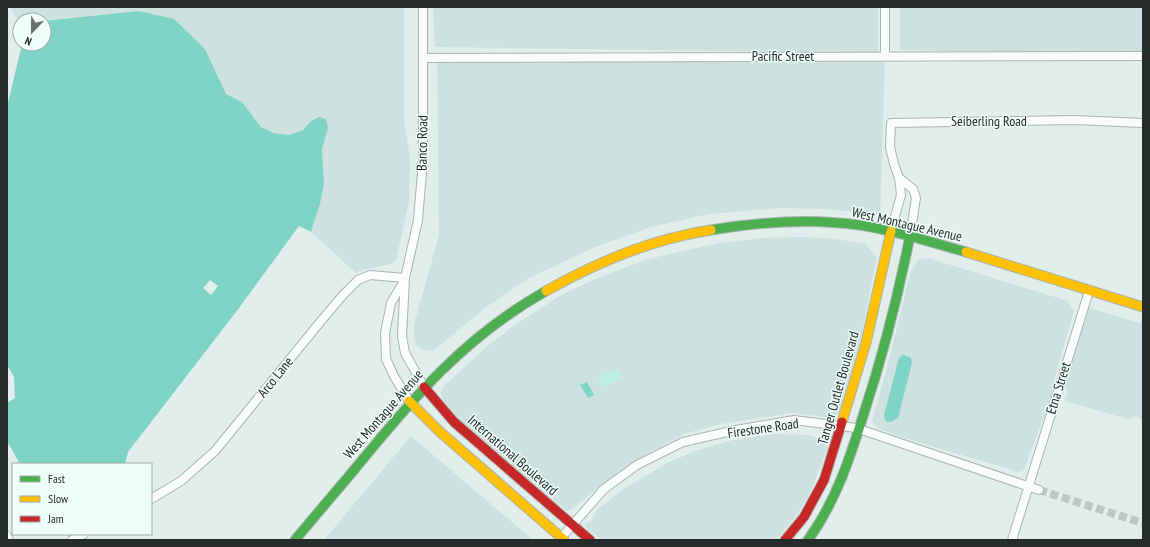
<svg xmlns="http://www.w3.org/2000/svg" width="1150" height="547" font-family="'PT Sans Narrow',sans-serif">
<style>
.built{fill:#cde1de}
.green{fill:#bdefe4}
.water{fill:#80d4c5}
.pier{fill:#e2eeeb}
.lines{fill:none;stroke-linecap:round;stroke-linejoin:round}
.street-tunnel{stroke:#bcc7c5;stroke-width:8;stroke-dasharray:8 4;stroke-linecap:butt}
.street-casing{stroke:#aab3b1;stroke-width:10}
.fast-casing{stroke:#aab3b1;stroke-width:11}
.slow-casing{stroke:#aab3b1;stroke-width:11}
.jam-casing{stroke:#aab3b1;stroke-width:11}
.street{stroke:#fbfcfc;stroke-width:8}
.fast{stroke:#4caf50;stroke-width:9}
.slow{stroke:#ffc107;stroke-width:9}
.jam{stroke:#c62828;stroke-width:9}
.labels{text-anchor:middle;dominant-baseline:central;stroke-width:3;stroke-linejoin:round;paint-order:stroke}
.street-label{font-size:14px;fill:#252c2b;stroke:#effefb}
</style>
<rect width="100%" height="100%" fill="#e2eeeb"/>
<!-- built -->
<path class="built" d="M 10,7 L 404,7 L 404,120 L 410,159 L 409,202 L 396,260 L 391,264 L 362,270 L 356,273 L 311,232 L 320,204 L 324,184 L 322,149 L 328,128 L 311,121 L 303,130 L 289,136 L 276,133 L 261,127 L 242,102 L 226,94 L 205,49 L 94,17 L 44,21 L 18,20 Z
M 433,7 L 878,7 L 878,53 L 435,47 Z
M 900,7 L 1143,7 L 1143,56 L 900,50 Z
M 885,56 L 880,215 L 826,209 L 779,208 L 710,214 L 651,227 L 595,247 L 527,279 L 485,308 L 433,351 L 423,350 L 416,345 L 414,336 L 414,325 L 439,235 L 437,58 Z
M 805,237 L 836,239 L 865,244 L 877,257 L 860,343 L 839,413 L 833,418 L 792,413 L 721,424 L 684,434 L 641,457 L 604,483 L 571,510 L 567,511 L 455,415 L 442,398 L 441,392 L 443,387 L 491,343 L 518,323 L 563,294 L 598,278 L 648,259 L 719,243 L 763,238 Z
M 928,258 L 1068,301 L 1074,311 L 1056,374 L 1050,401 L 1024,469 L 1019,472 L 901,437 L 879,429 L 872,421 L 888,364 L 910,273 L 918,260 Z
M 1083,306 L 1143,324 L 1143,419 L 1133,416 L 1131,420 L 1065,401 L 1068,392 L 1060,381 Z
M 776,434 L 808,435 L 818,438 L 825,445 L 828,446 L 812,489 L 798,513 L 776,540 L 603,540 L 589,531 L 586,526 L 585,524 L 591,522 L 597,510 L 622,490 L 667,463 L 698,450 L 733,440 Z
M 411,436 L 466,483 L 533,540 L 324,540 Z"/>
<!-- green -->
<path class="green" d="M 618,368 L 622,378 L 603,387 L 598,378 Z"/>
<!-- water -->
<path class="water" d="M 139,11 L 174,19 L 205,49 L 226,94 L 242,102 L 261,127 L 274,133 L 289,135 L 303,130 L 311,121 L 319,117 L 326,119 L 328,128 L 322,149 L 324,184 L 320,204 L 311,232 L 299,226 L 239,308 L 128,452 L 125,464 L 20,464 L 7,441 L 7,403 L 15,398 L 14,377 L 7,365 L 7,107 L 22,44 L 44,44 L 44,21 Z
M 903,354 L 911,358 L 912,363 L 898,418 L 891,422 L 886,422 L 884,415 L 899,358 Z
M 587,382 L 594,395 L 588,398 L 580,385 Z"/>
<!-- pier -->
<path class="pier" d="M 210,280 L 218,286 L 211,295 L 203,288 Z"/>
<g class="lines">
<!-- street-tunnel -->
<path class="street-tunnel" d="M 1039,490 L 1143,523"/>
<!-- street casing -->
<g class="street-casing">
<path id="street" d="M 423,7 L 423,161 L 418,220 L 405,278 L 402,336 L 405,353 L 424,387
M 885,7 L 885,56
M 423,58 L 1143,56
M 899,178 L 913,189 L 916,198 L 910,236
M 891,231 L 901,195 L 899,178 L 894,164 L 890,147 L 891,123 L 1074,120 L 1143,123
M 404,281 L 391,303 L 385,333 L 386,359 L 394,376 L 409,401
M 151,499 L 181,481 L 215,451 L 321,321 L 343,295 L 358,280 L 370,275 L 405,278
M 7,536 L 9,540
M 561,538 L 604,489 L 637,465 L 683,442 L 736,430 L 794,420 L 856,428 L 1039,490
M 72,540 L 84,534
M 1012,540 L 1089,291"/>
</g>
<!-- fast casing -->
<g class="fast-casing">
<path id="fast" d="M 711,230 C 759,222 810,218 859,225 C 895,230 930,242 966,252
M 295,540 C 314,517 334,494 354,470 C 412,399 464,337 546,291
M 808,540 C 836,501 850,458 864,413 C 883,355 898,296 910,236"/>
</g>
<!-- slow casing -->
<g class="slow-casing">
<path id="slow" d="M 966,252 L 1143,307
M 546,291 C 597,262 652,239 711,230
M 409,401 L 439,431 L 564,540
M 842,422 L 866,343 L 891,231"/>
</g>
<!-- jam casing -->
<g class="jam-casing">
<path id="jam" d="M 424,387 L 454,422 L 590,540
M 785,540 L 804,517 L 824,480 L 842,422"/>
</g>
<!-- street -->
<use href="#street" class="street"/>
<!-- fast -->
<use href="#fast" class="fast"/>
<!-- slow -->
<use href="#slow" class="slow"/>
<!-- jam -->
<use href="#jam" class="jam"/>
</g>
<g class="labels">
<!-- street labels -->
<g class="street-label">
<text x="783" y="56">Pacific Street</text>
<text x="989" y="121">Seiberling Road</text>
<text transform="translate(422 143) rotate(-89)">Banco Road</text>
<text transform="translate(907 224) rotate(13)">West Montague Avenue</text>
<text transform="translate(275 377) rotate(-51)">Arco Lane</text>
<text transform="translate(838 388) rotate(-74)">Tanger Outlet Boulevard</text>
<text transform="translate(1058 388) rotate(-73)">Etna Street</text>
<text transform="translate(383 414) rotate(-49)">West Montague Avenue</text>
<text transform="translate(763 428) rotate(-8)">Firestone Road</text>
<text transform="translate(513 455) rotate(41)">International Boulevard</text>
</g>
</g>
<!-- border -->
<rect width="1150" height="547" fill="none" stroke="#252c2b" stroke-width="16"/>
<!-- legend -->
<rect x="12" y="463" width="140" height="72" fill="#effefb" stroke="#9eaaa8"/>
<rect x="20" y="476" width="20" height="6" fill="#4caf50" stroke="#9eaaa8"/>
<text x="48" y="483" font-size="12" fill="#252c2b">Fast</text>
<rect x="20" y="496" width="20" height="6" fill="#ffc107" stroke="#9eaaa8"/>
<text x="48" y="503" font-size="12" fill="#252c2b">Slow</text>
<rect x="20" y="516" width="20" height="6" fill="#c62828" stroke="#9eaaa8"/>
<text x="48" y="523" font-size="12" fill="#252c2b">Jam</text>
<!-- north arrow -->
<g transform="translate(32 32) rotate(202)"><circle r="19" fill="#effefb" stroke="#9eaaa8"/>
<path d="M0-3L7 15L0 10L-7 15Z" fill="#67706e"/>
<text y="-6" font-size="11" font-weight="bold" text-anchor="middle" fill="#252c2b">N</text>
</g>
</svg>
